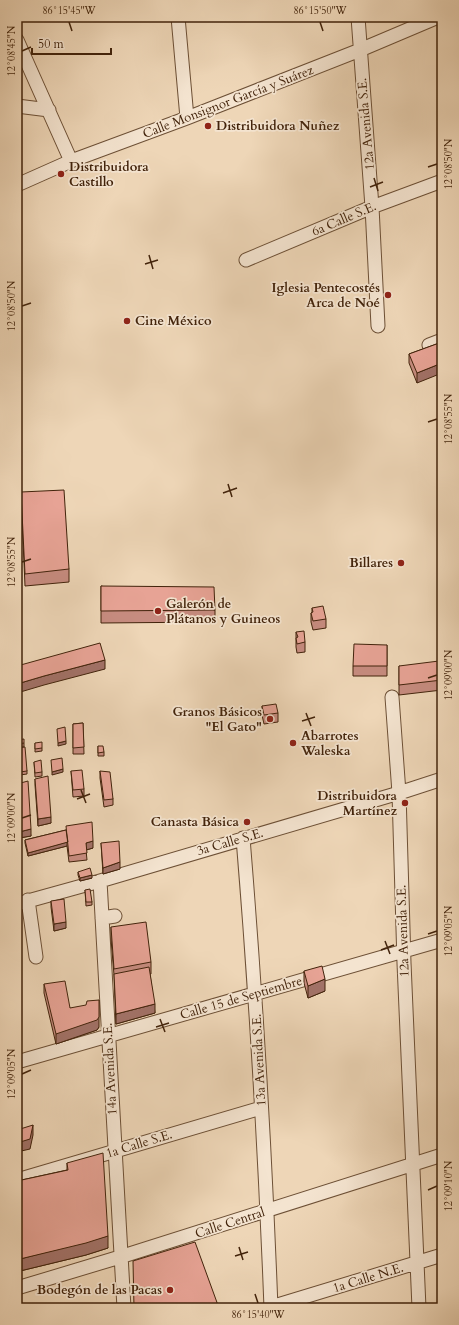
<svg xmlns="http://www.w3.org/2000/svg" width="459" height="1325" font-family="Cardo,serif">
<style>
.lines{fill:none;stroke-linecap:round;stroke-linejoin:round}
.minor-casing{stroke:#6d5036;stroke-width:15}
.minor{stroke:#f4e4d0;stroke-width:13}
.wall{fill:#c78c80;stroke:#42230b}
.shaded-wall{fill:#a27268;stroke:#42230b}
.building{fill:#e7a395;stroke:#42230b}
.ticks{fill:none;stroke:#42230b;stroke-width:1.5}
.poi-dot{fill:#8f2418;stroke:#f4e4d0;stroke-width:1.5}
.labels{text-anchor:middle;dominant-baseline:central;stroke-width:3.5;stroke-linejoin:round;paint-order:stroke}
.street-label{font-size:13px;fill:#42230b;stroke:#f4e4d0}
.poi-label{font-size:13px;font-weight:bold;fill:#42230b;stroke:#f4e4d0;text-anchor:end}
.neatline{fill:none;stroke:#42230b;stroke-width:1.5}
.ticks-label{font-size:10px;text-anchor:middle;fill:#42230b}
</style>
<rect width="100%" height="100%" fill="#eed6b7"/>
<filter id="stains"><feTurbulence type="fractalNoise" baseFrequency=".005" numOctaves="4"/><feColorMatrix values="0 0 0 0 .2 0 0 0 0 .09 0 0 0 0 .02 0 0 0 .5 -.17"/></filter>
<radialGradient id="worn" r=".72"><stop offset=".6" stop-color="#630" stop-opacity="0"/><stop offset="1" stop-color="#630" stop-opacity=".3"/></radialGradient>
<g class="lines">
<!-- minor casing -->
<g class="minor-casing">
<path id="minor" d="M 178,17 L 187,118
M 358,17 L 372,207 L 378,326
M 17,40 L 71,161
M 17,106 L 49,110
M 17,185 L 71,161 L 187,118 L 360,50 L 438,17
M 246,260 L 372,207 L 442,181
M 429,345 L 442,340
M 392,697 L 399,793 L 404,963 L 419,1308
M 243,838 C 256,995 265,1151 271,1308
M 100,881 L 124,1308
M 28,900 L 36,957
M 17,904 L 100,881 L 399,793 L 442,779
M 102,918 L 115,916
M 17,1062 L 442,940
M 17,1180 L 261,1108
M 17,1288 L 120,1257 L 442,1155
M 271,1307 L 442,1255"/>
</g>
<!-- minor -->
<use href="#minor" class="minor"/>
</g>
<!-- wall -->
<path class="wall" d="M 442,342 L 417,383 L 409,363 L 409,354 Z
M 21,492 L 69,569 L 69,582 L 25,586 Z
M 17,499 L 21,577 L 21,590 L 17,590 Z
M 101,586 L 215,610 L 215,622 L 101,623 Z
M 312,608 L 326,619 L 326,628 L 313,630 L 311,622 L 311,613 L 312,612 Z
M 296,632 L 305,642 L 305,652 L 297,653 L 296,647 Z
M 387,645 L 387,676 L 353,676 L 353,666 Z
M 399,666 L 442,680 L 442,690 L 399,695 Z
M 262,706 L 278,713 L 278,722 L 264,724 L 262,715 Z
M 83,723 L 84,754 L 73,754 L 73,724 Z
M 17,734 L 17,740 L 24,743 L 24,747 L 18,747 L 27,771 L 27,774 L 20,775 L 20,783 L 31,836 L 19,838 L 17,803 Z
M 35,743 L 42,748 L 42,751 L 35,752 Z
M 98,746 L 104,752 L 104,756 L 98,756 Z
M 34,762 L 42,772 L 42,776 L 35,777 Z
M 71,771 L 84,789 L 84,796 L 73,797 Z
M 100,771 L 113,799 L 113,805 L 104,807 L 100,778 Z
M 35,779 L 51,823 L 38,826 L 35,785 Z
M 66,830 L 93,848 L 86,850 L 87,860 L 69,862 L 67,846 L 28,856 L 25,843 L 25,840 Z
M 101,843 L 120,869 L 103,874 Z
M 17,849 L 18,855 L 18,861 L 17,862 Z
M 78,872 L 92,878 L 80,881 L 78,875 Z
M 85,890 L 92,902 L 92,905 L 86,906 Z
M 51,901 L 66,928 L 54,931 L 51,907 Z
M 111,927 L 151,962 L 151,974 L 150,974 L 155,1013 L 116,1024 L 114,975 L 111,939 Z
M 304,971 L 325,991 L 308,998 L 304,983 Z
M 44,984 L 70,1008 L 99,1027 L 97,1030 L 56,1044 L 44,993 Z
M 67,1163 L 108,1248 L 86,1255 L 20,1271 L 17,1249 L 17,1181 L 67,1170 Z"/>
<!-- shaded-wall -->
<path class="shaded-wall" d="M 442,363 L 442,373 L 417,383 L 417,373 Z
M 105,660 L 105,669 L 44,685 L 17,693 L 17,684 L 44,676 Z
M 66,741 L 66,744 L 58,746 L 58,743 Z
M 63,769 L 63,772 L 52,775 L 52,772 Z
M 51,817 L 51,823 L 38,826 L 38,819 Z
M 31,829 L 31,836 L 19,838 L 19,832 Z
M 93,841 L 93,848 L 86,850 L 86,843 Z
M 67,842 L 67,846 L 28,856 L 28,853 Z
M 120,862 L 120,869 L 103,874 L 103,868 Z
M 92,875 L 92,878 L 80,881 L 80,878 Z
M 442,916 L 442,928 L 439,929 L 439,917 Z
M 66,922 L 66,928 L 54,931 L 54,924 Z
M 325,979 L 325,991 L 308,998 L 308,986 Z
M 99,1000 L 99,1027 L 97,1030 L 56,1044 L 56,1034 Z
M 155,1004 L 155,1013 L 116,1024 L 116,1014 Z
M 33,1125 L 33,1135 L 30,1149 L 17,1152 L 17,1143 Z
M 108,1236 L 108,1248 L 86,1255 L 20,1271 L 20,1259 Z"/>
<!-- building -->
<path class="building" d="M 442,342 L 442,363 L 417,373 L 409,354 Z
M 64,490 L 69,569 L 25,574 L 21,492 Z
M 17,499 L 21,577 L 17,578 Z
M 101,586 L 214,587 L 215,610 L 101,611 Z
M 323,606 L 326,619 L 313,621 L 311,613 L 313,612 L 312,608 Z
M 304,631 L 305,642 L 297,644 L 296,638 L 298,637 L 296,632 Z
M 100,643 L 105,660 L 44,676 L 17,684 L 17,666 Z
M 354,644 L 387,645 L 387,666 L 353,666 Z
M 439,661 L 442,680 L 399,685 L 399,666 Z
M 276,704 L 278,713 L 264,715 L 262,706 Z
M 83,723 L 84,747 L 73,748 L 73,724 Z
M 65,727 L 66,741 L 58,743 L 57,729 Z
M 17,734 L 18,754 L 17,754 Z
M 24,739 L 24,743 L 18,744 L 17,740 Z
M 42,742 L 42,748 L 35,749 L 35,743 Z
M 98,746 L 103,746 L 104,752 L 98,753 Z
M 25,747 L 27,771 L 20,772 L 18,748 Z
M 19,755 L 20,777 L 17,778 L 17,756 Z
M 62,758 L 63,769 L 52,772 L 51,760 Z
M 41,760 L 42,772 L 35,773 L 34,762 Z
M 82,770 L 84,789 L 73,790 L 71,771 Z
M 100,771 L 110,772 L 113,799 L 104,800 Z
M 48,776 L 51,817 L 38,819 L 35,779 Z
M 28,781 L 31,829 L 19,832 L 17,796 L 17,784 Z
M 92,822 L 93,841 L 86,843 L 87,853 L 69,856 L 66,826 Z
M 66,830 L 68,842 L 28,853 L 25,840 Z
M 119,841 L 120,862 L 103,868 L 101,843 Z
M 90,868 L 92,875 L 80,878 L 78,872 Z
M 439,877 L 442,877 L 442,916 L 439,917 Z
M 90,889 L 92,902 L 86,902 L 85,890 Z
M 64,899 L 66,922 L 54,924 L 51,901 Z
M 146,922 L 151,962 L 114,969 L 111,927 Z
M 322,966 L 325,979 L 308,986 L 304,971 Z
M 149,967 L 155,1004 L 116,1014 L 114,974 Z
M 65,981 L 70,1008 L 86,1005 L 87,1001 L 99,1000 L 99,1017 L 97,1020 L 56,1034 L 44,984 Z
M 33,1125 L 30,1139 L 17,1143 L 17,1130 Z
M 103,1153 L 108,1236 L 86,1243 L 20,1259 L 17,1237 L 17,1181 L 68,1170 L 67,1163 Z
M 195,1242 L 219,1308 L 134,1308 L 133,1261 Z"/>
<!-- ticks -->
<path class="ticks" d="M 69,22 L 72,31M 320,22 L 323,31M 22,51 L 31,47M 428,167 L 437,164M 374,178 L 378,191M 370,187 L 383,182M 149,255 L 153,269M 145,264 L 158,260M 22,306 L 31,303M 428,422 L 437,419M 228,484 L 232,497M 223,493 L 237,488M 22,562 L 31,559M 428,678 L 437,675M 306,713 L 311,726M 302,721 L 315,717M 81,790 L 86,803M 77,799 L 90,794M 22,818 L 31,815M 428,934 L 437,931M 385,941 L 390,954M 381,950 L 394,945M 160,1019 L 165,1032M 156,1027 L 169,1023M 22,1074 L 31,1070M 428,1190 L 437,1186M 239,1247 L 243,1260M 235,1256 L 248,1252M 255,1294 L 258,1303"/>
<!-- markers -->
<g class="poi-dot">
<circle cx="208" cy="126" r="4"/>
<circle cx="61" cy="174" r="4"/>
<circle cx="388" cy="295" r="4"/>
<circle cx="127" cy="321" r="4"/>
<circle cx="401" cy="563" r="4"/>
<circle cx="158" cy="611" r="4"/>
<circle cx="270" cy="719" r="4"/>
<circle cx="293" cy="743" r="4"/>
<circle cx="405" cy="803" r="4"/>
<circle cx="247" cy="822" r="4"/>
<circle cx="170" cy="1290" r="4"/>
</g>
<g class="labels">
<!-- street labels -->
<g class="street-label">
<text transform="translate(228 102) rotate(-21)">Calle Monsignor García y Suárez</text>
<text transform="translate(366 124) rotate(-95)">12a Avenida S.E.</text>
<text transform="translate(344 219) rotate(-23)">6a Calle S.E.</text>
<text transform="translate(230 842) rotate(-16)">3a Calle S.E.</text>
<text transform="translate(403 931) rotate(-92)">12a Avenida S.E.</text>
<text transform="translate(241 998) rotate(-16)">Calle 15 de Septiembre</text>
<text transform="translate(259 1060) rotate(-93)">13a Avenida S.E.</text>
<text transform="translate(110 1069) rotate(-93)">14a Avenida S.E.</text>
<text transform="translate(139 1144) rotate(-17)">1a Calle S.E.</text>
<text transform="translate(230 1223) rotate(-18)">Calle Central</text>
<text transform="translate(368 1278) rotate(-17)">1a Calle N.E.</text>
</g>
<!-- poi labels -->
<g class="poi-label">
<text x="216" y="126" text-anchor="start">Distribuidora Nuñez</text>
<text x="69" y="167" text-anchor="start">Distribuidora<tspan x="69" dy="15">Castillo</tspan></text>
<text x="380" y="288">Iglesia Pentecostés<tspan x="380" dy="15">Arca de Noé</tspan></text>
<text x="135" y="321" text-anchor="start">Cine México</text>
<text x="393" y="563">Billares</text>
<text x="166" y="604" text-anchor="start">Galerón de<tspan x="166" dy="15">Plátanos y Guineos</tspan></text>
<text x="262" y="712">Granos Básicos<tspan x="262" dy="15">"El Gato"</tspan></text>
<text x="301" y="736" text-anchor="start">Abarrotes<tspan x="301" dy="15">Waleska</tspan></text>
<text x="397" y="796">Distribuidora<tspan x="397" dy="15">Martínez</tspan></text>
<text x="239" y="822">Canasta Básica</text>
<text x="162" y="1290">Bodegón de las Pacas</text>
</g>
</g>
<!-- margin -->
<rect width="459" height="1325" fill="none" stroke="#eed6b7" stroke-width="44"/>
<!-- scale -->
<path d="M32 48v6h79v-6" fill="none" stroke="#42230b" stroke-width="2"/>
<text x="38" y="48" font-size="12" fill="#42230b" stroke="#f4e4d0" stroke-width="3" paint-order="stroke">50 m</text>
<rect x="22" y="22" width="415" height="1281" class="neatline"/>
<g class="ticks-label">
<text x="69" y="14">86°15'45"W</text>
<text x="320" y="14">86°15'50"W</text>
<text transform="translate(11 51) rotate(-90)" y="4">12°08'45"N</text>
<text transform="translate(448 164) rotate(-90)" y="4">12°08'50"N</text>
<text transform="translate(11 306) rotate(-90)" y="4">12°08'50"N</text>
<text transform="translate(448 419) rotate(-90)" y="4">12°08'55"N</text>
<text transform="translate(11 562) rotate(-90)" y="4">12°08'55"N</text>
<text transform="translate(448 675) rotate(-90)" y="4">12°09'00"N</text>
<text transform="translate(11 818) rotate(-90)" y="4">12°09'00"N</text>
<text transform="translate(448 931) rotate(-90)" y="4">12°09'05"N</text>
<text transform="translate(11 1074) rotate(-90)" y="4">12°09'05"N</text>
<text transform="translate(448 1186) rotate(-90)" y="4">12°09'10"N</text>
<text x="258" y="1318">86°15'40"W</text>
</g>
<rect width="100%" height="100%" filter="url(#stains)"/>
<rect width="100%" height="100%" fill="url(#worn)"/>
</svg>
